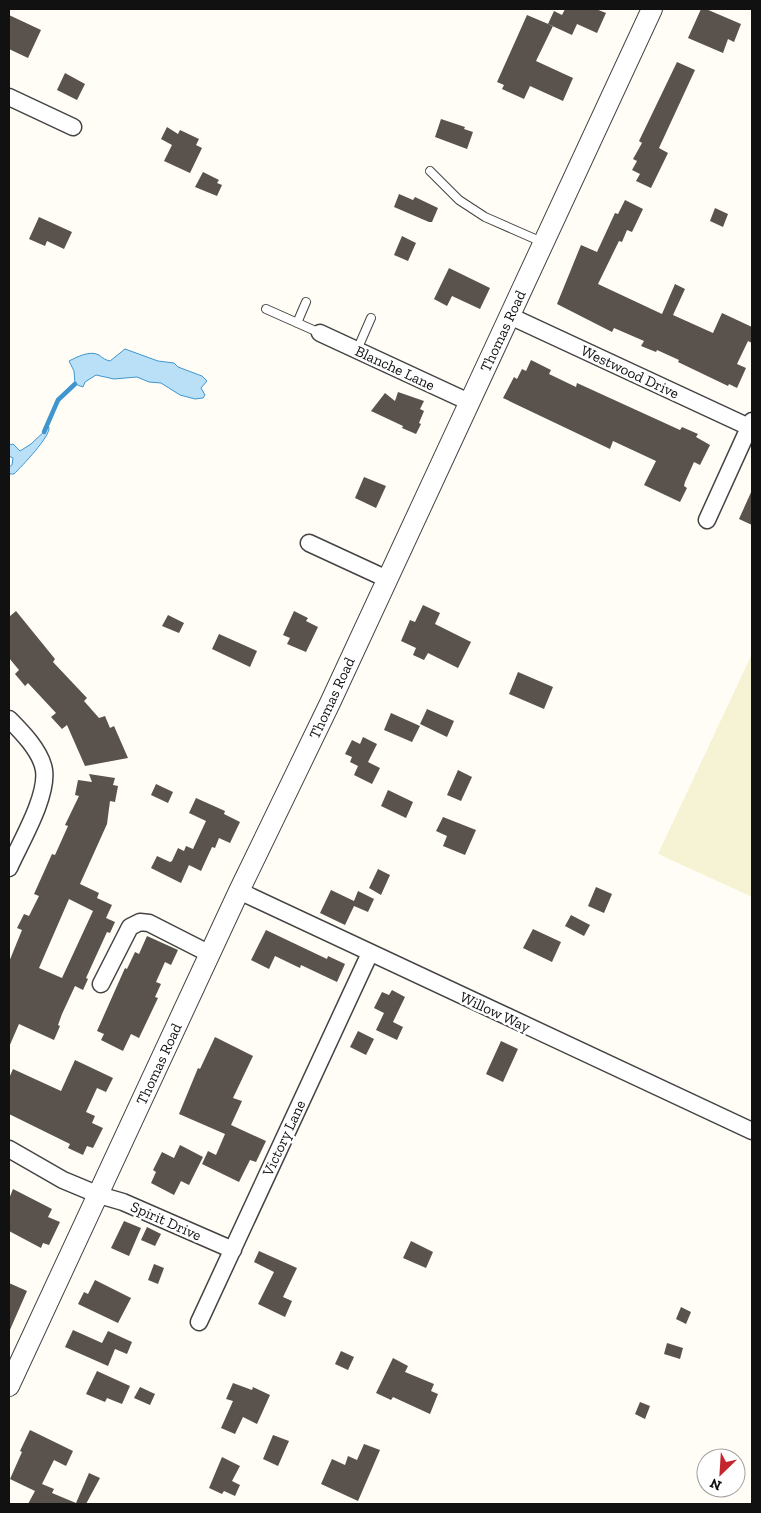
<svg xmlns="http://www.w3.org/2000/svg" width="761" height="1513" font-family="'Zilla Slab',serif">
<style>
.farmland{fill:#f6f3d4}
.water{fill:#b9e0f7;stroke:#3f96cf}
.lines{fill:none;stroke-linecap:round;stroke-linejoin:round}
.stream{stroke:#3f96cf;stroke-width:4.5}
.building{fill:#5a524d;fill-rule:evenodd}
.service-casing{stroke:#444;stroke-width:10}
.minor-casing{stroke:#444;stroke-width:19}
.tertiary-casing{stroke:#444;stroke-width:22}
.service{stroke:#fff;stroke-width:8}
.minor{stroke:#fff;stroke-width:16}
.tertiary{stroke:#fff;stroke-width:20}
.labels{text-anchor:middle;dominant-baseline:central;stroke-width:5;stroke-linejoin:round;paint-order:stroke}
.street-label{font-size:15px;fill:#111;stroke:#fff}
</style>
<rect width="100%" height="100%" fill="#fffdf5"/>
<!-- farmland -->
<path class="farmland" d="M 752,654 L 752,897 L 658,854 Z"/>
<!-- water -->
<path class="water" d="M 125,349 L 158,361 L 174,363 L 178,367 L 202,376 L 207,381 L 201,388 L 205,395 L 203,398 L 195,399 L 180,395 L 161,383 L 149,382 L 137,377 L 114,379 L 96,375 L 85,382 L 83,387 L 75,384 L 74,371 L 69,361 C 77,357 90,350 99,355 C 103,358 105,360 110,361 Z
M 49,427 C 51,436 22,466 14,474 L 9,474 L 9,467 L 12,465 L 13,458 L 9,456 L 9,445 L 13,444 L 20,451 L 31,444 Z"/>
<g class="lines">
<!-- stream -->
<path class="stream" d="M 44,432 L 58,400 L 75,384"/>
</g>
<!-- building -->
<path class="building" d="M 565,9 L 596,9 L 606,13 L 597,33 L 577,24 L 572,35 L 548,24 L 554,11 L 562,15 Z
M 701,9 L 706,9 L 741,24 L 734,42 L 728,39 L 723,53 L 688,38 Z
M 9,15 L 41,30 L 28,58 L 9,49 Z
M 527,15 L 553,26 L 536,61 L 573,78 L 563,101 L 530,86 L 524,99 L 502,89 L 504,85 L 497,82 Z
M 677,62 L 695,70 L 659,148 L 668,153 L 651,188 L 636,181 L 640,174 L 632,170 L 637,161 L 633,159 L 642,143 L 639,141 Z
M 65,73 L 85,84 L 77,100 L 57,90 Z
M 441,119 L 465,127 L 464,129 L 473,132 L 467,149 L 435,137 Z
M 167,127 L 178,134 L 180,130 L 199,139 L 196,145 L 202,148 L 190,173 L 164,161 L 172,145 L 161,139 Z
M 203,172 L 219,180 L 217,183 L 222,185 L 217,196 L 195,187 Z
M 399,194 L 413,200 L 415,197 L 438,208 L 432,222 L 429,222 L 394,207 Z
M 625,200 L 643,209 L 632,232 L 627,230 L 622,242 L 619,241 L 598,284 L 662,314 L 675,284 L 685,289 L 673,315 L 713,333 L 722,313 L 752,327 L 752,343 L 748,341 L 737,364 L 746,368 L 737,388 L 729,384 L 728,386 L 678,362 L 679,360 L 657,350 L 656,352 L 641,346 L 644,341 L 614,328 L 612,332 L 557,304 L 581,245 L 597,252 L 615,213 L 618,214 Z
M 715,208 L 728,214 L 723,227 L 710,221 Z
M 39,217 L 72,232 L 64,249 L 47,241 L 45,246 L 29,239 Z
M 402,236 L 416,243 L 408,261 L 394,255 Z
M 449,268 L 490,288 L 480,309 L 452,296 L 447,306 L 434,299 Z
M 531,360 L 551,370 L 549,374 L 576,387 L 577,383 L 680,430 L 682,427 L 698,434 L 696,437 L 710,445 L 700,465 L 694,462 L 685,482 L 684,486 L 687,488 L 680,502 L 644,485 L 656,461 L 613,441 L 610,449 L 503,398 L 514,377 L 517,379 L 522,369 L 526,371 Z
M 398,392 L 424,401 L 420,409 L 424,411 L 419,423 L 421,424 L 416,434 L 402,428 L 403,426 L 371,411 L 385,393 L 395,401 Z
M 364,477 L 386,486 L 376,508 L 355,498 Z
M 752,490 L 752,525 L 739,519 Z
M 423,605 L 440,613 L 435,624 L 471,642 L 458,668 L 428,653 L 424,660 L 413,655 L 416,648 L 401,641 L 410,620 L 415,622 Z
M 16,611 L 55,659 L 53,662 L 87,698 L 84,701 L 99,718 L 105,716 L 110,728 L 114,726 L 128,758 L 85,766 L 67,725 L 62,729 L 51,717 L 56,713 L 28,683 L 25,686 L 15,674 L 19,670 L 9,658 L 9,617 Z
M 294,611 L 308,618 L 306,621 L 318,627 L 306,652 L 287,644 L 290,638 L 283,635 Z
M 168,615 L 184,623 L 179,633 L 162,626 Z
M 219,634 L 257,651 L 250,667 L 212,649 Z
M 518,672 L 553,687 L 544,709 L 509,694 Z
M 427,709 L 454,721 L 447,737 L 420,724 Z
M 391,713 L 420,726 L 412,742 L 384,730 Z
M 363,737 L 377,744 L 368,762 L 380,768 L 372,784 L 354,775 L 358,766 L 350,762 L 352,757 L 345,754 L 352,740 L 360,744 Z
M 458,770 L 472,777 L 461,801 L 447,795 Z
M 89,774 L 115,778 L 113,785 L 118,786 L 115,802 L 110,801 L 107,824 L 80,884 L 99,893 L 97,898 L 112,905 L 106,918 L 115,922 L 110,933 L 107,932 L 86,978 L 88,979 L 83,990 L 75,986 L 62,1014 L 58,1025 L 60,1026 L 54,1040 L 19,1024 L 9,1047 L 9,962 L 22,930 L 17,928 L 24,914 L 29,916 L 39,896 L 34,894 L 52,854 L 55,855 L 68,826 L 65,825 L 79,796 L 75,795 L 78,780 L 92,782 ZM 69,899 L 93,911 L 62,978 L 39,968 Z
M 156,784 L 173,792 L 168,803 L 151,795 Z
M 388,790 L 413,802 L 406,818 L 381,806 Z
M 196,798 L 225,811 L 224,814 L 240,822 L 230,843 L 219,838 L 215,848 L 212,847 L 201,871 L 189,865 L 181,883 L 151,868 L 157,856 L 170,862 L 172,861 L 178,848 L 184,851 L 186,846 L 193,849 L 206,821 L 189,813 Z
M 443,817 L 476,830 L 465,855 L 443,846 L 447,836 L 436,831 Z
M 378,869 L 390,875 L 381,895 L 369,888 Z
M 596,887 L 612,894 L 604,913 L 588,906 Z
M 331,890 L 354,901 L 358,891 L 374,899 L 368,912 L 354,906 L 345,925 L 320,913 Z
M 571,915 L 590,925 L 584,936 L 565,926 Z
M 533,929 L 561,942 L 552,962 L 523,948 Z
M 266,930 L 327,959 L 328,956 L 345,964 L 337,982 L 301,965 L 300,968 L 275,956 L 269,969 L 251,960 Z
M 147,936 L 178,950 L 171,965 L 165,962 L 156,982 L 161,984 L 155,997 L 158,998 L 139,1038 L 131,1034 L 123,1051 L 101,1040 L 104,1034 L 97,1031 L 125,968 L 127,969 L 135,952 L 139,954 Z
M 392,990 L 405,997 L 393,1022 L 403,1027 L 397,1040 L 376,1030 L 384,1013 L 374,1008 L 382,992 L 389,995 Z
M 358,1031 L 374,1039 L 366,1055 L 350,1047 Z
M 215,1037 L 253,1056 L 233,1098 L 242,1101 L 231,1125 L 266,1141 L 256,1162 L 250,1160 L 239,1182 L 202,1164 L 208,1151 L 216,1155 L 225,1134 L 179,1114 L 198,1068 L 200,1069 Z
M 501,1041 L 518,1049 L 503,1082 L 486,1074 Z
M 75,1060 L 113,1078 L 106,1092 L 97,1088 L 86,1112 L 95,1116 L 92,1123 L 103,1128 L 93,1148 L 87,1146 L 83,1155 L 68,1148 L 70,1144 L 9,1114 L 9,1078 L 13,1069 L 61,1091 Z
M 180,1145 L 203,1157 L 189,1185 L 181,1181 L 174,1195 L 151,1183 L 156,1172 L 153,1170 L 162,1152 L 174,1158 Z
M 13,1189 L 52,1209 L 48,1217 L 60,1222 L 49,1245 L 43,1243 L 41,1248 L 9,1231 L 9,1199 Z
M 124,1221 L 141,1228 L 129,1256 L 111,1248 Z
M 147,1227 L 161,1234 L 155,1246 L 141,1240 Z
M 411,1241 L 433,1252 L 426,1268 L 403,1258 Z
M 259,1251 L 297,1268 L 283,1297 L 292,1301 L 285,1317 L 258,1304 L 274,1272 L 254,1262 Z
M 154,1264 L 164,1268 L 158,1284 L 148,1280 Z
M 95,1280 L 131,1298 L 118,1323 L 78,1304 L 84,1292 L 88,1294 Z
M 9,1283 L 27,1291 L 9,1332 Z
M 681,1307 L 691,1312 L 686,1324 L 676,1319 Z
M 73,1330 L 102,1343 L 108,1331 L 132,1342 L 127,1354 L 115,1349 L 108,1366 L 65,1347 Z
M 667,1343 L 683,1348 L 680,1359 L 664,1354 Z
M 341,1351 L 354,1357 L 348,1370 L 335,1364 Z
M 393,1358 L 408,1366 L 405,1372 L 434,1384 L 431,1391 L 438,1394 L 430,1414 L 393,1397 L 391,1400 L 376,1393 Z
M 97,1371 L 130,1386 L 122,1404 L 107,1398 L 105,1402 L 86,1394 Z
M 233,1383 L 252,1390 L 253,1387 L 270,1395 L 257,1424 L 243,1417 L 235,1434 L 221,1428 L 233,1401 L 226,1399 Z
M 140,1387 L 155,1394 L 150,1405 L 134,1398 Z
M 640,1402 L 650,1406 L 645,1419 L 635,1414 Z
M 30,1430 L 73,1451 L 66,1466 L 54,1460 L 42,1484 L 54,1489 L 52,1493 L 76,1503 L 89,1473 L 100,1478 L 86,1504 L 28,1504 L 35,1491 L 10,1479 L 22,1452 L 20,1451 Z
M 273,1435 L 289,1441 L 278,1466 L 263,1459 Z
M 364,1444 L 380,1450 L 358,1501 L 321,1484 L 332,1459 L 345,1465 L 348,1456 L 357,1460 Z
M 222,1457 L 240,1466 L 232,1481 L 240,1485 L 235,1496 L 224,1491 L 222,1494 L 209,1488 Z"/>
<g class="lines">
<!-- service casing -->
<g class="service-casing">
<path id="service" d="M 430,171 L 459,200 L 485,217 L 542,242
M 266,309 L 320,333
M 297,323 L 306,302
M 357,350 L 371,318"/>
</g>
<!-- minor casing -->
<g class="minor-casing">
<path id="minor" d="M 9,97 L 73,127
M 510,316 L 749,427
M 320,333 L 469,402
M 707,520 L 752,421
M 309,543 L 387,579
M 9,719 C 21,731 41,751 44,770 C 48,797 20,843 9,868
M 239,891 L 752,1131
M 101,984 L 130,927 L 140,922 L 149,923 L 210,954
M 9,1149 L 63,1180 L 99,1195 L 123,1202 L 233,1250
M 199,1322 L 370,953"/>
</g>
<!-- tertiary casing -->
<g class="tertiary-casing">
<path id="tertiary" d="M 9,1386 L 239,891 L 330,703 L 652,9"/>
</g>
<!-- service -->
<use href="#service" class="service"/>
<!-- minor -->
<use href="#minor" class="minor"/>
<!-- tertiary -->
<use href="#tertiary" class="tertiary"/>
</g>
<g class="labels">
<!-- street labels -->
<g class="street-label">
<text transform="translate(503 331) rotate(-65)">Thomas Road</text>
<text transform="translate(395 368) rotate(25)">Blanche Lane</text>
<text transform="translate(630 372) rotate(25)">Westwood Drive</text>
<text transform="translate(332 698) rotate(-65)">Thomas Road</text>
<text transform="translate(495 1012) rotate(25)">Willow Way</text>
<text transform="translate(159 1064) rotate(-65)">Thomas Road</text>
<text transform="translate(284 1138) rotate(-65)">Victory Lane</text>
<text transform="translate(166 1221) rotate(24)">Spirit Drive</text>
</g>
</g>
<!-- border -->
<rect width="761" height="1513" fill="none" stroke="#111111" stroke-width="20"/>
<!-- north arrow -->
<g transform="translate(721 1473) rotate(205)"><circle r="24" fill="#ffffff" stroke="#a0a0a0"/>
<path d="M0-4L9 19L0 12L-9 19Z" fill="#c4262e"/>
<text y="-8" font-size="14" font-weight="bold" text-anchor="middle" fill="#111111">N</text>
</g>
</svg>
